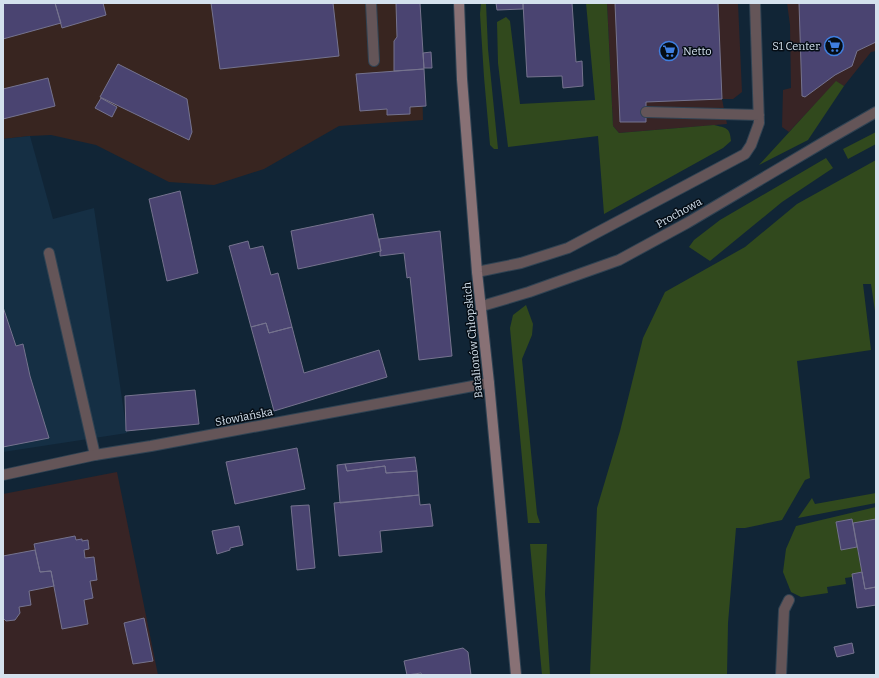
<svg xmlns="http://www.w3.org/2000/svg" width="879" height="678" font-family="Bitter,serif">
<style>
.commercial{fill:#382425}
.industrial{fill:#382520}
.built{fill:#152f44}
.green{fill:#31491d}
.building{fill:#4a4471;stroke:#75738e}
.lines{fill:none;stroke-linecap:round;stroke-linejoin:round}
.service-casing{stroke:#304353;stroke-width:12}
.minor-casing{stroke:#304353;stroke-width:12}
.secondary-casing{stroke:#304353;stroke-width:12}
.service{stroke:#645558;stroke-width:10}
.minor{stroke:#645558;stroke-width:10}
.secondary{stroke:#887175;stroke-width:10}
.labels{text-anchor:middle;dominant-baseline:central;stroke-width:3;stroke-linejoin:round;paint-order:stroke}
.poi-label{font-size:11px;fill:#d4e1ed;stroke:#050d15;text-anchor:end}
.street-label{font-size:11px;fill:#d4e1ed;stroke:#050d15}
</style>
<rect width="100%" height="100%" fill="#112536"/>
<!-- commercial -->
<path class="commercial" d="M 607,3 L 738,3 L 742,92 L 733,99 L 722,99 L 727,124 L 619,133 L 613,126 Z
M 787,3 L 876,3 L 876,51 L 871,52 L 844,86 L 836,82 L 789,132 L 782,127 L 783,90 L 791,88 L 790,25 Z
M 117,472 L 158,675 L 3,675 L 3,494 Z"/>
<!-- industrial -->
<path class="industrial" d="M 3,3 L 420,3 L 423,120 L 339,126 L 264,169 L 214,185 L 169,182 L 96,145 L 51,135 L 30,136 L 3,139 Z"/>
<!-- built -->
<path class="built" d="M 30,136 L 53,219 L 94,208 L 127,433 L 3,452 L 3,139 Z"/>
<!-- green -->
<path class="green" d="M 481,3 L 486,3 L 488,49 L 498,149 L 494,149 L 490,145 L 484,77 L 480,14 Z
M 586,3 L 607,3 L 613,126 L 619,133 L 714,125 C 726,128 730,127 731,141 L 723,148 L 604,214 L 598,136 L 508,147 L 498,63 L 497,22 L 506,17 L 510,21 L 520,104 L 595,100 Z
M 836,81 L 844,86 L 808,140 L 759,165 Z
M 876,132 L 876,144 L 848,159 L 843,149 Z
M 826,158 L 833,168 L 782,202 L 710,261 L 689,247 L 694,240 L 720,220 Z
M 876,160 L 876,318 L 871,284 L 863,284 L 871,350 L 797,361 L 810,478 L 805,480 L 782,520 L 745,528 L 736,528 L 728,623 L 727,675 L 590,675 L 597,508 L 620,431 L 643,338 L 665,292 L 745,247 L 797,204 Z
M 526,305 L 533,324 L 532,335 L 522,359 L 537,514 L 540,523 L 528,523 L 510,328 L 513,315 Z
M 876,493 L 876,503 L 798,518 L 812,498 L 815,504 Z
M 876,507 L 876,519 L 853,523 L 852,519 L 836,522 L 841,550 L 857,547 L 862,572 L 852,574 L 852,577 L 845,578 L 846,584 L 827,587 L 828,593 L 801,597 L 791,592 L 783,572 L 786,549 L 796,526 Z
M 530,544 L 547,544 L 545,594 L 550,675 L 542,675 Z"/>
<!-- building -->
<path class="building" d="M 3,3 L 55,3 L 61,23 L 3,39 Z
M 55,3 L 103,3 L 106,15 L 62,28 Z
M 211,3 L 333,3 L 339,56 L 220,69 Z
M 396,3 L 420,3 L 424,69 L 394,71 L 394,41 L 397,37 Z
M 496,3 L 523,3 L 523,9 L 497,10 Z
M 523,3 L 572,3 L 576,62 L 582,61 L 583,86 L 563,88 L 562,76 L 527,77 Z
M 615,3 L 718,3 L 722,99 L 646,102 L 646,122 L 620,122 Z
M 799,3 L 876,3 L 876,42 L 857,51 L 852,66 L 835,75 L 805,97 L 802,96 Z
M 431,52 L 432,68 L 424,68 L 423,53 Z
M 118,64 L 187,99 L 192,132 L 189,140 L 100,97 Z
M 424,69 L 426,106 L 410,107 L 410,114 L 387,115 L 387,109 L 360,111 L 356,74 Z
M 48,78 L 55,106 L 3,119 L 3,89 Z
M 101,98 L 117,107 L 112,117 L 95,108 Z
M 180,191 L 198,273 L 167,281 L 149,199 Z
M 373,214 L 381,251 L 298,269 L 291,231 Z
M 440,231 L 452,356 L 419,360 L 410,277 L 407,278 L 404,253 L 380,256 L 380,252 L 381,251 L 379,239 Z
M 248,241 L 250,249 L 263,246 L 271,275 L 278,273 L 292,327 L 269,333 L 266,323 L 251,327 L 229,246 Z
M 3,307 L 16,346 L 23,344 L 30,376 L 49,438 L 3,447 Z
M 266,323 L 269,333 L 292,327 L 304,373 L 379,350 L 387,377 L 274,411 L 251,327 Z
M 195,390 L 199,424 L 126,431 L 125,396 Z
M 297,448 L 305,489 L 235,504 L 226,462 Z
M 415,457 L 417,471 L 386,473 L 385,466 L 347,471 L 345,464 Z
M 345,464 L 347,471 L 385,466 L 386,473 L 417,471 L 419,495 L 340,503 L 337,465 Z
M 419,495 L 420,505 L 430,504 L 433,526 L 380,531 L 382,552 L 339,556 L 334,503 Z
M 309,505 L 315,568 L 297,570 L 291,506 Z
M 852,519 L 857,547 L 841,550 L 836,522 Z
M 876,519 L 876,587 L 865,589 L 853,523 Z
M 239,526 L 243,545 L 230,548 L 230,550 L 217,554 L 212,531 Z
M 75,536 L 76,540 L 82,539 L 82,541 L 88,540 L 89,549 L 84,550 L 85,558 L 94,557 L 97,580 L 90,581 L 93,598 L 84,600 L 88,624 L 62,629 L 51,571 L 40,572 L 34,544 Z
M 35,550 L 40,572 L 51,571 L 54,586 L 29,591 L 31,605 L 19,607 L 20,613 L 15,620 L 6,621 L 3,618 L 3,556 Z
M 862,572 L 865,589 L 876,587 L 876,605 L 857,608 L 852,574 Z
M 144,618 L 153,661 L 133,664 L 124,623 Z
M 852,643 L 854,653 L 837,657 L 834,647 Z
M 463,648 L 468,652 L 471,675 L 422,675 L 421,673 L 407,675 L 404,661 Z"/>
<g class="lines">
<!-- service casing -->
<g class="service-casing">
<path id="service" d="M 371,3 L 374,61
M 646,112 L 759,115
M 49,253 L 95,455
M 477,272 L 521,263 L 568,248 L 745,154 L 751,145 L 759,123 L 755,3
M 781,675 L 784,610 L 789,600"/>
</g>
<!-- minor casing -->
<g class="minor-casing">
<path id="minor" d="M 482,306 L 529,292 L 619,260 L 687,223 L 829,139 L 876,112
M 3,475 L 95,455 L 151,446 L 489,383"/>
</g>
<!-- secondary casing -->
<g class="secondary-casing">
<path id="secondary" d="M 459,3 L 462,79 L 477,272 L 489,383 L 516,675"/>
</g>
<!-- service -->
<use href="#service" class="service"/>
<!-- minor -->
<use href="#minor" class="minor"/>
<!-- secondary -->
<use href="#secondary" class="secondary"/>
</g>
<!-- icons -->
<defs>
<g id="supermarket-ring" transform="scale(1)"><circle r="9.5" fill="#050d15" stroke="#3f7fe0" stroke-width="1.5"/><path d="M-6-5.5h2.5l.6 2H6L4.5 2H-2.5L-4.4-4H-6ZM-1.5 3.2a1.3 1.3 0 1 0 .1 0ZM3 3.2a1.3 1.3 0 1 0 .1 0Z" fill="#3f7fe0"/></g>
</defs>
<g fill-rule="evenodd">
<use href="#supermarket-ring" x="834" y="46"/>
<use href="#supermarket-ring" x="669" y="51"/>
</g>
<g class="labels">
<!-- poi labels -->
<g class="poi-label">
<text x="820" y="46">S1 Center</text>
<text x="683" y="51" text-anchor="start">Netto</text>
</g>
<!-- street labels -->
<g class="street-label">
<text transform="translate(679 213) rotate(-29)">Prochowa</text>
<text transform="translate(473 340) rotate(-96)">Batalionów Chłopskich</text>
<text transform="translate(244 417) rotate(-11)">Słowiańska</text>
</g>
</g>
<!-- border -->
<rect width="879" height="678" fill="none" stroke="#d4e1ed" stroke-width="8"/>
</svg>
